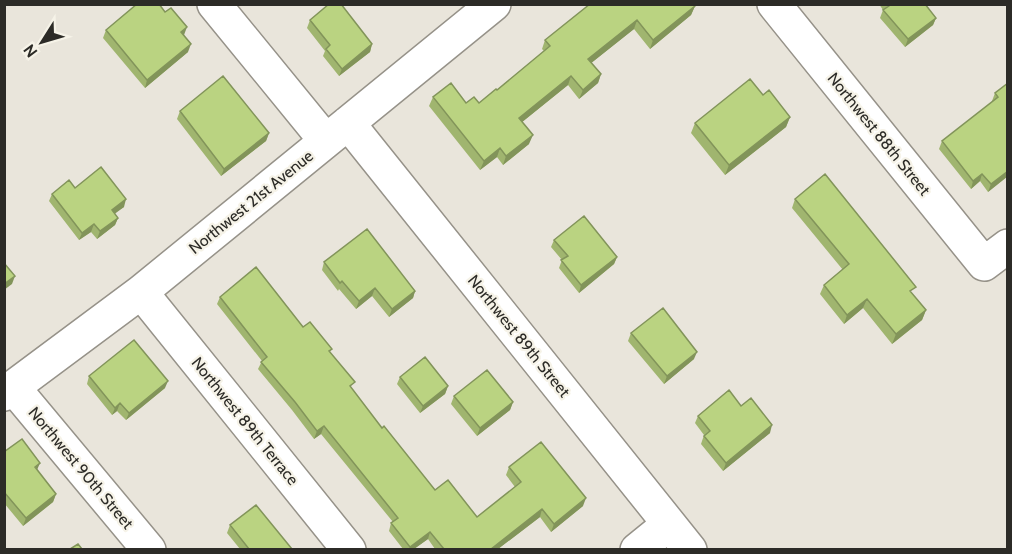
<svg xmlns="http://www.w3.org/2000/svg" width="1012" height="554" font-family="Cabin,sans-serif">
<style>
.lines{fill:none;stroke-linecap:round;stroke-linejoin:round}
.minor-casing{stroke:#969289;stroke-width:36}
.minor{stroke:#fff;stroke-width:33}
.wall{fill:#a0b56f}
.shaded-wall{fill:#82945a}
.building{fill:#bad381;stroke:#82945a;stroke-width:1.5}
.labels{text-anchor:middle;dominant-baseline:central;stroke-width:4.5;stroke-linejoin:round;paint-order:stroke}
.street-label{font-size:16px;fill:#2c2b27;stroke:#f6f3e8}
</style>
<rect width="100%" height="100%" fill="#e9e5db"/>
<g class="lines">
<!-- minor casing -->
<g class="minor-casing">
<path id="minor" d="M 214,4 L 326,141
M 774,4 L 984,264 L 1008,246
M 348,123 L 690,550
M 141,292 L 349,550
M 13,387 L 149,550
M 4,394 L 141,292 L 494,4
M 637,550 L 669,524"/>
</g>
<!-- minor -->
<use href="#minor" class="minor"/>
</g>
<!-- wall -->
<path class="wall" d="M 879,4 L 925,4 L 936,18 L 933,25 L 905,47 L 880,18 L 883,10 Z
M 695,6 L 691,15 L 650,49 L 634,29 L 591,63 L 601,74 L 598,83 L 579,99 L 568,85 L 522,122 L 529,144 L 503,165 L 497,157 L 480,170 L 429,106 L 433,97 L 466,103 L 479,103 L 497,90 L 544,51 L 542,49 L 545,40 Z
M 310,20 L 372,44 L 370,52 L 339,76 L 323,56 L 325,51 L 307,28 Z
M 106,30 L 184,35 L 183,36 L 188,52 L 145,88 L 103,38 Z
M 1008,83 L 1008,176 L 988,192 L 980,181 L 971,189 L 939,149 L 942,141 L 993,102 L 992,101 L 995,93 Z
M 763,95 L 790,117 L 786,127 L 725,175 L 691,133 L 695,123 Z
M 180,111 L 269,133 L 266,141 L 221,176 L 177,119 Z
M 75,188 L 124,207 L 114,213 L 118,218 L 115,225 L 97,239 L 91,232 L 79,240 L 49,201 L 52,194 Z
M 795,199 L 913,295 L 926,310 L 922,320 L 892,344 L 863,308 L 844,324 L 820,294 L 824,285 L 843,270 L 792,208 Z
M 554,240 L 617,257 L 614,264 L 579,293 L 559,268 L 562,260 L 551,247 Z
M 324,262 L 415,291 L 413,298 L 389,317 L 372,296 L 356,309 L 339,289 L 338,291 L 322,270 Z
M 220,297 L 303,327 L 332,349 L 330,352 L 352,389 L 382,428 L 435,490 L 477,517 L 515,487 L 506,475 L 509,467 L 583,506 L 551,532 L 540,517 L 498,549 L 435,549 L 428,539 L 414,549 L 403,549 L 389,531 L 391,523 L 393,522 L 321,434 L 314,439 L 292,410 L 258,369 L 262,361 L 217,304 Z
M 631,333 L 694,359 L 664,384 L 628,341 Z
M 89,376 L 165,388 L 126,420 L 117,411 L 112,415 L 87,384 Z
M 400,377 L 448,386 L 445,394 L 420,413 L 397,384 Z
M 454,396 L 513,402 L 510,410 L 477,436 L 451,404 Z
M 741,406 L 770,433 L 723,471 L 701,444 L 704,435 L 695,423 L 698,416 Z
M 4,452 L 37,471 L 56,494 L 53,502 L 23,526 L 4,503 Z
M 230,525 L 292,549 L 240,549 L 227,533 Z"/>
<!-- shaded-wall -->
<path class="shaded-wall" d="M 695,6 L 691,15 L 650,49 L 653,40 Z
M 936,18 L 933,25 L 905,47 L 908,39 Z
M 637,20 L 634,29 L 585,68 L 588,59 Z
M 187,27 L 184,35 L 178,40 L 181,32 Z
M 191,44 L 188,52 L 145,88 L 147,80 Z
M 372,44 L 370,52 L 339,76 L 342,69 Z
M 601,74 L 598,83 L 579,99 L 583,90 Z
M 571,76 L 568,85 L 516,127 L 519,118 Z
M 790,117 L 786,127 L 725,175 L 729,165 Z
M 269,133 L 266,141 L 221,176 L 224,169 Z
M 533,135 L 529,144 L 503,165 L 506,156 Z
M 500,148 L 497,157 L 480,170 L 484,161 Z
M 1008,171 L 1008,176 L 988,192 L 991,184 Z
M 982,174 L 980,181 L 971,189 L 973,181 Z
M 126,199 L 124,207 L 109,218 L 112,210 Z
M 118,218 L 115,225 L 97,239 L 100,231 Z
M 94,224 L 91,232 L 79,240 L 82,233 Z
M 617,257 L 614,264 L 579,293 L 581,285 Z
M 15,276 L 12,284 L 4,290 L 4,284 Z
M 375,288 L 372,296 L 356,309 L 359,301 Z
M 415,291 L 413,298 L 389,317 L 392,309 Z
M 867,299 L 863,308 L 844,324 L 847,315 Z
M 926,310 L 922,320 L 892,344 L 896,334 Z
M 697,352 L 694,359 L 664,384 L 667,376 Z
M 168,381 L 165,388 L 126,420 L 129,413 Z
M 448,386 L 445,394 L 420,413 L 423,406 Z
M 513,402 L 510,410 L 477,436 L 480,428 Z
M 120,403 L 117,411 L 112,415 L 115,408 Z
M 772,425 L 770,433 L 723,471 L 726,463 Z
M 324,426 L 321,434 L 314,439 L 317,431 Z
M 40,463 L 37,470 L 35,467 Z
M 56,494 L 53,502 L 23,526 L 26,518 Z
M 586,498 L 583,506 L 551,532 L 554,524 Z
M 542,509 L 540,517 L 498,549 L 491,549 Z
M 430,532 L 428,539 L 414,549 L 409,549 L 410,547 Z"/>
<!-- building -->
<path class="building" d="M 137,4 L 159,4 L 165,12 L 171,8 L 187,27 L 181,32 L 191,44 L 147,80 L 106,30 Z
M 329,4 L 341,4 L 372,44 L 342,69 L 326,49 L 330,45 L 310,20 Z
M 590,4 L 693,4 L 695,6 L 653,40 L 637,20 L 588,59 L 601,74 L 583,90 L 571,76 L 519,118 L 533,135 L 506,156 L 500,148 L 484,161 L 433,97 L 451,83 L 466,103 L 474,97 L 479,103 L 496,89 L 497,90 L 550,46 L 545,40 Z
M 887,4 L 925,4 L 936,18 L 908,39 L 883,10 L 889,6 Z
M 223,76 L 269,133 L 224,169 L 180,111 Z
M 750,79 L 763,95 L 769,90 L 790,117 L 729,165 L 695,123 Z
M 1008,83 L 1008,171 L 991,184 L 982,174 L 973,181 L 942,141 L 998,97 L 995,93 Z
M 101,167 L 126,199 L 112,210 L 118,218 L 100,231 L 94,224 L 82,233 L 52,194 L 69,180 L 75,188 Z
M 825,174 L 916,287 L 910,291 L 926,310 L 896,334 L 867,299 L 847,315 L 824,285 L 849,264 L 795,199 Z
M 584,216 L 617,257 L 581,285 L 561,260 L 568,256 L 554,240 Z
M 367,229 L 415,291 L 392,309 L 375,288 L 359,301 L 342,281 L 340,283 L 324,262 Z
M 4,263 L 15,276 L 4,284 Z
M 256,267 L 303,327 L 310,322 L 332,349 L 329,351 L 355,382 L 350,386 L 382,428 L 384,426 L 435,490 L 448,480 L 477,517 L 521,482 L 509,467 L 541,442 L 586,498 L 554,524 L 542,509 L 491,549 L 444,549 L 430,532 L 410,547 L 391,523 L 398,518 L 324,426 L 317,431 L 295,402 L 261,362 L 267,357 L 220,297 Z
M 663,308 L 697,352 L 667,376 L 631,333 Z
M 134,340 L 168,381 L 129,413 L 120,403 L 115,408 L 89,376 Z
M 425,357 L 448,386 L 423,406 L 400,377 Z
M 487,370 L 513,402 L 480,428 L 454,396 Z
M 729,390 L 741,406 L 751,398 L 772,425 L 726,463 L 704,436 L 710,431 L 698,416 Z
M 22,439 L 40,463 L 35,467 L 56,494 L 26,518 L 4,492 L 4,452 Z
M 256,505 L 292,549 L 249,549 L 230,525 Z
M 78,544 L 82,549 L 70,549 Z"/>
<g class="labels">
<!-- street labels -->
<g class="street-label">
<text transform="translate(879 134) rotate(51)">Northwest 88th Street</text>
<text transform="translate(251 202) rotate(-39)">Northwest 21st Avenue</text>
<text transform="translate(519 336) rotate(51)">Northwest 89th Street</text>
<text transform="translate(245 421) rotate(51)">Northwest 89th Terrace</text>
<text transform="translate(81 468) rotate(50)">Northwest 90th Street</text>
</g>
</g>
<!-- border -->
<rect width="1012" height="554" fill="none" stroke="#2c2b27" stroke-width="12"/>
<!-- north arrow -->
<g transform="translate(42 42) rotate(233)" stroke="#f6f3e8" stroke-width="4.5" paint-order="stroke">
<path d="M0-4.5L10 22L0 15L-10 22Z" fill="#2c2b27"/>
<text y="-9" font-size="16" font-weight="bold" text-anchor="middle" fill="#2c2b27">N</text>
</g>
</svg>
